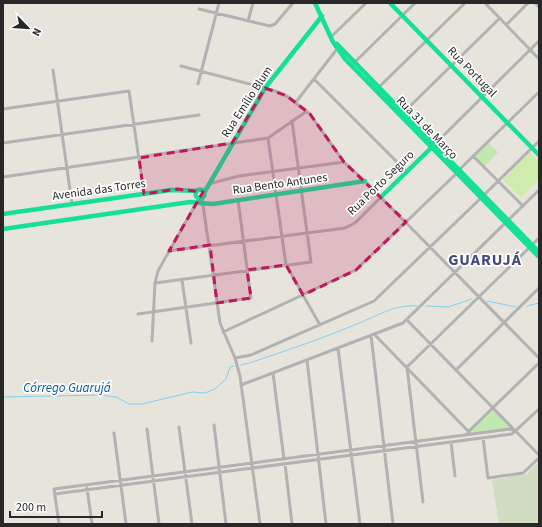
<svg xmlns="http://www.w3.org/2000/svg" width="542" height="527" font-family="'Source Sans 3',sans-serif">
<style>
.green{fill:#c3e7b1}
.cemetery{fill:#d0ddc2}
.pitch{fill:#cfecad}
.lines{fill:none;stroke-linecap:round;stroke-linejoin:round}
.stream{stroke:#87cef2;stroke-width:1}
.street{stroke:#b2b2b2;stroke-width:3}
.fast{stroke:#16e098;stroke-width:4.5}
.marked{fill:#c2185b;fill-opacity:0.2;stroke:#c2185b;stroke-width:3;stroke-dasharray:8 5;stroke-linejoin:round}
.labels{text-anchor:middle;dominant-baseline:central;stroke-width:3.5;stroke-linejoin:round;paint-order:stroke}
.street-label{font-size:12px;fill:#282828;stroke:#fff}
.water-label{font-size:13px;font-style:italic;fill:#005da3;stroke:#fff}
.district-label{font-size:16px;font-weight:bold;letter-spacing:1px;fill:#44497c;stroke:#fff}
</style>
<rect width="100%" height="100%" fill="#e7e4dc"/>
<!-- green -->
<path class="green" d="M 487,142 L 498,152 L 484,167 L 473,156 Z
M 493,408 L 516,432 L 510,429 L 465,435 Z"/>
<!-- cemetery -->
<path class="cemetery" d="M 539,461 L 539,524 L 499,524 L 492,480 L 527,474 Z"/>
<!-- pitch -->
<path class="pitch" d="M 530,152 L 539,162 L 539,179 L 521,198 L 503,180 Z"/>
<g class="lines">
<!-- stream -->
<path class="stream" d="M 487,301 L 516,307
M 426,306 L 448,307 L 472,299
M 527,306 L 539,303
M 241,365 C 252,363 260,359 270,356 C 300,346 328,336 357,324 C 377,316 395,304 417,306
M 3,397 L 100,395 L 116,397 L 129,404 L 142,404 L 192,392 L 205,393 L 215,389 L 226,379 L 230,367 L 234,366"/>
<!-- street -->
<path class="street" d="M 485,3 L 539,59
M 535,3 L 539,7
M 199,9 L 270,26 L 275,24 L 293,3
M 248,21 L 253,3
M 506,25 L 528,3
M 332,36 L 366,3
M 354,63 L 415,3
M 181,66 L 276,91 L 287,96 L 310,114 L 344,162 L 365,181 L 539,358
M 53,70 L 72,204
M 314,79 L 407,172
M 198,84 L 219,3
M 378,88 L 465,3
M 296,102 L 337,49
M 3,109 L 129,91 L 144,194
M 403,113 L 500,18
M 268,138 L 286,265 L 320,325
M 3,143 L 199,115
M 434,145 L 539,41
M 473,156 L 523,206
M 459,170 L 539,92
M 3,177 L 268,138 L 307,111
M 208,184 L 239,176 L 344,162
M 484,195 L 539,141
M 202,198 L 220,323 L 235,358 L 240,376 L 260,524
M 532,245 L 539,238
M 169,251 L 345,228 L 355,223 L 381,197
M 182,280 L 191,343
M 155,283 L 311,262 L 292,121
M 138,314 L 251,298 L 238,200
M 407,320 L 539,455
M 223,332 L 356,270 L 457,173
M 374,334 L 469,432
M 371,335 L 393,524
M 152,341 L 155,283 L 158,271 L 199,198
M 338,348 L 360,524
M 235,358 L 251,355 L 374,301 L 481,198
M 307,360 L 326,524
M 456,370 L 539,288
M 273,373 L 284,459
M 241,385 L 403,323 L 539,190
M 214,425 L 226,524
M 179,427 L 192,524
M 147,429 L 159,524
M 468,432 L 539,363
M 114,433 L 126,524
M 483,438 L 488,478 L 523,473 L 539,458
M 451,442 L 455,476
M 285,464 L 292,524
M 87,488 L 92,524
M 55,494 L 512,434 L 539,409
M 423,502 L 407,367 L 530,247
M 59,524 L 54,489 L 510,429 L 516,432"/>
<!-- fast -->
<path class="fast" d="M 315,3 L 333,42 L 345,59 L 539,257
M 390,3 L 539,155
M 337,44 L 539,252
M195.5 194a4.5 4.5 0 1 1 9 0a4.5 4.5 0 1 1-9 0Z
M 204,193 L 265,88 L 322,16
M 381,197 L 434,145
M 3,214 L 171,190 L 197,191
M 3,229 L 190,202 L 213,204 L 365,181"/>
</g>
<!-- marked area -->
<path class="marked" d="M 265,88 L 287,96 L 310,114 L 344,162 L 406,222 L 356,270 L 303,295 L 286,265 L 247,270 L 251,298 L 217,303 L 210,245 L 169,251 L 203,192 L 177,189 L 144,194 L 139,158 L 232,143 Z"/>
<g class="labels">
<!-- street labels -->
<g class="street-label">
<text transform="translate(472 72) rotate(46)">Rua Portugal</text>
<text transform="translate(247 102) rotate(-57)">Rua Emílio Blum</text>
<text transform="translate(427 128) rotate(46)">Rua 31 de Março</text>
<text transform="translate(381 183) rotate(-44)">Rua Porto Seguro</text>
<text transform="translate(280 184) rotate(-8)">Rua Bento Antunes</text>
<text transform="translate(99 190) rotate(-8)">Avenida das Torres</text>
</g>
<!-- water labels -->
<g class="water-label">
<text x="67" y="388">Córrego Guarujá</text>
</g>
<!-- district labels -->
<g class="district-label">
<text x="485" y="260">GUARUJÁ</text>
</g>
</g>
<!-- border -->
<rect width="542" height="527" fill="none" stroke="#282828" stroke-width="8"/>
<!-- north arrow -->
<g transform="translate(28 28) rotate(115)" stroke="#ffffff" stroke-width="3" paint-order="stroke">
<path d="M0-3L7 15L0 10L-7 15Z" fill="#282828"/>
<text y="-6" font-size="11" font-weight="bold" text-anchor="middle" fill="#282828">N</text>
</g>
<!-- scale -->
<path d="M10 511v6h92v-6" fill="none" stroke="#282828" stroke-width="2"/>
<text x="16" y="511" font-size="12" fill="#282828" stroke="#ffffff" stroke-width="3" paint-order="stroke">200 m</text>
</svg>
